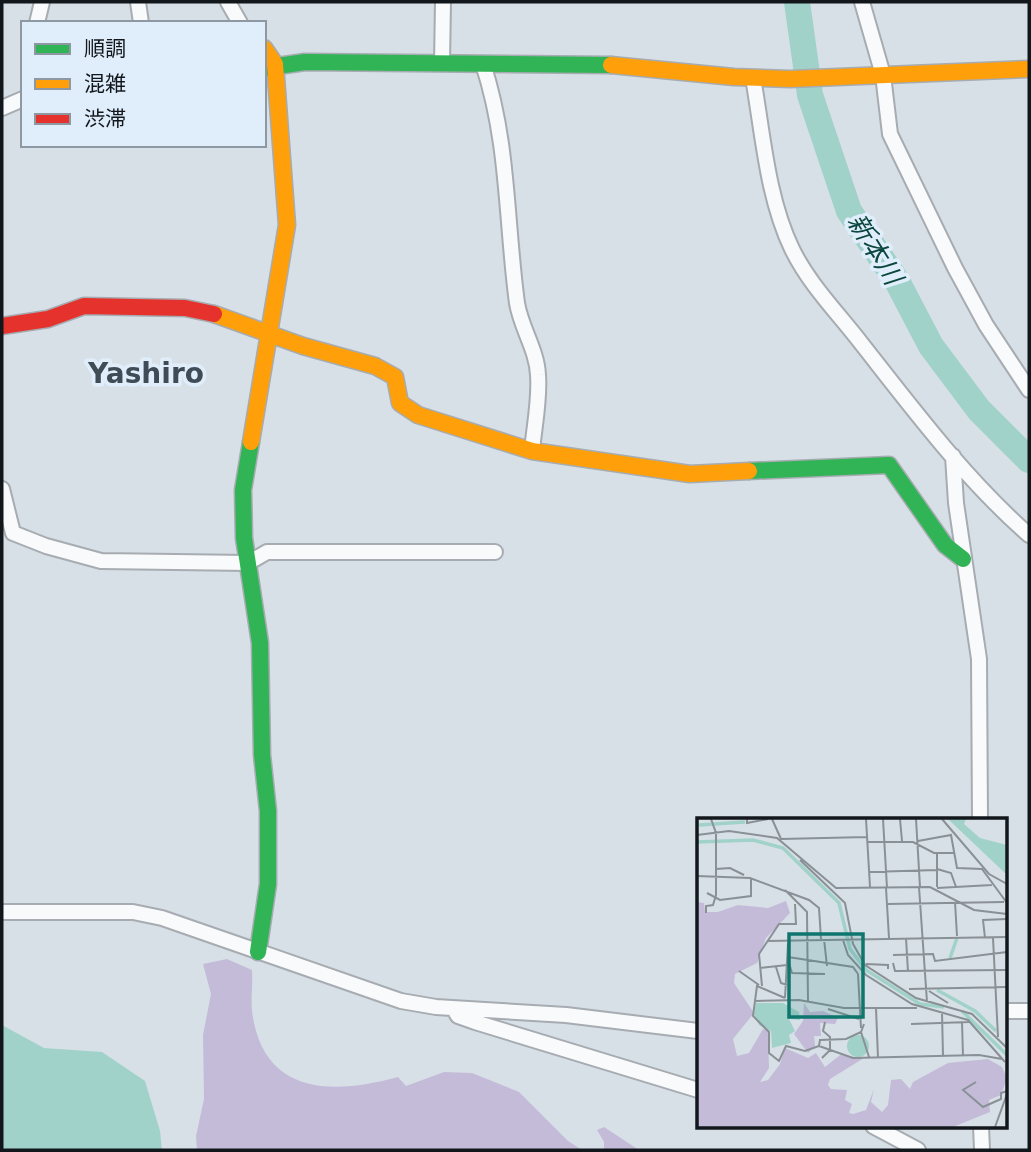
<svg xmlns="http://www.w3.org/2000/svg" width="1031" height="1152" font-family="'DejaVu Sans','Noto Sans JP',sans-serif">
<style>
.forest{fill:#c3bbd8}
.water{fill:#a1d2ca}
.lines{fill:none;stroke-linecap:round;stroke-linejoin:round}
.river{stroke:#a1d2ca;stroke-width:26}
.street-casing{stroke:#a6acb1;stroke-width:18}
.fast-casing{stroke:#a6acb1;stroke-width:19}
.slow-casing{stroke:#a6acb1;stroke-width:19}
.jam-casing{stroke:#a6acb1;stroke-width:19}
.street{stroke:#f9fafb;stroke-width:14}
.fast{stroke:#30b455;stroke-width:16}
.slow{stroke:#ff9f0a;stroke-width:16}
.jam{stroke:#e5322d;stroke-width:16}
.labels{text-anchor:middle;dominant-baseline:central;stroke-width:7;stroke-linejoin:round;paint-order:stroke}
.water-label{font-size:26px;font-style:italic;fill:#0c473e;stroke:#e0eefb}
.quarter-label{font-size:28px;font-weight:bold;fill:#3f4b55;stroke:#e0eefb}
.inset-river{fill:none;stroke:#a1d2ca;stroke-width:3.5}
.inset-road{fill:none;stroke:#899096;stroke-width:2}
.view{fill:#0f766e;fill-opacity:0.15;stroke:#0f766e;stroke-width:3.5}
.inset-edge{fill:none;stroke:#12171c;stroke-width:3.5}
</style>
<rect width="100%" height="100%" fill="#d8e0e7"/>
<!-- forest -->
<path class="forest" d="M 227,959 L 252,970 C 253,985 250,1003 253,1018 C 267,1097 336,1094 398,1077 L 406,1086 L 444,1072 L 472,1073 L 519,1092 L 568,1141 L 582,1150 L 197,1150 L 196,1136 L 204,1099 L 203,1035 L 211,994 L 203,964 Z
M 604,1127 L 639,1150 L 604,1150 L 604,1142 L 597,1130 Z"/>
<!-- water -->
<path class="water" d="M 2,1025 L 44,1048 L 102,1052 L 145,1081 L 160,1131 L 162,1150 L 2,1150 Z"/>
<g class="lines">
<!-- river -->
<path class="river" d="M 797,2 L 810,95 L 849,211 L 897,281 L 931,346 L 979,410 L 1029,460"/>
<!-- street casing -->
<g class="street-casing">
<path id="street" d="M 138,2 L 141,23
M 228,2 L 240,23
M 862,2 L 883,75 L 890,134 L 955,268 L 986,325 L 1029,390
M 37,23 L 42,2
M 442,63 L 443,2
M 483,64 C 509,143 506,223 517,303 C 521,328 537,350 538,375 C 540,400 534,427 532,451
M 753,78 C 763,134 767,197 792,249 C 809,284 837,312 861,343 C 913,409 966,480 1029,535
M 2,108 L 23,99
M 953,456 L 956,503 L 979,659 L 980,820
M 2,489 L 13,533 L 46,546 L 101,561 L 248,563 L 267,552 L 495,552
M 2,912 L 133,912 L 162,918 L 401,1001 L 436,1007 L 566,1015 L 698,1031
M 455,1011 L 458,1016 L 475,1022 L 698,1090
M 1005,1011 L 1029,1011
M 873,1126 L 918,1150
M 981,1126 L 982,1150"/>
</g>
<!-- fast casing -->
<g class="fast-casing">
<path id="fast" d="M 264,68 L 305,62 L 611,65
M 251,442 L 243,490 L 244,538 L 260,643 L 262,755 L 268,811 L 268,884 L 258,952
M 749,471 L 889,465 L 945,545 L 963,559"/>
</g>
<!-- slow casing -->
<g class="slow-casing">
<path id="slow" d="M 611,65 L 734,77 L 790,79 L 1029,69
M 214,314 L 303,346 L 375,366 L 395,377 L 400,403 L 418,415 L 532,451 L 690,474 L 749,471
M 251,442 L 287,225 L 275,64 L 264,48"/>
</g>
<!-- jam casing -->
<g class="jam-casing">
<path id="jam" d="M 2,326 L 48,319 L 84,306 L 185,308 L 214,314"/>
</g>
<!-- street -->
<use href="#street" class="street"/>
<!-- fast -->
<use href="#fast" class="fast"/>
<!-- slow -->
<use href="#slow" class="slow"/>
<!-- jam -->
<use href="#jam" class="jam"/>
</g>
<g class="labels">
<!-- water labels -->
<g class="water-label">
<text transform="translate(875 249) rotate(58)">新本川</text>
</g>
<!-- quarter labels -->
<g class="quarter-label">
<text x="146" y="373">Yashiro</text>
</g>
</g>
<!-- overview -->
<g transform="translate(697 818)">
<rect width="310" height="310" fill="#d8e0e7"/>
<path d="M 89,83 L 93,95 L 69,120 L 60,145 L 38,156 L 37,165 L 57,195 L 36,221 L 40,238 L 52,235 L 66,211 L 71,213 L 72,250 L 63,264 L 71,262 L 83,246 L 88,230 L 111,240 L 119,235 L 128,249 L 143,237 L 167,240 L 133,261 L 131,267 L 134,271 L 150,272 L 148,282 L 155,286 L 152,295 L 156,296 L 169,292 L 177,271 L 174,284 L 185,294 L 191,287 L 194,262 L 204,261 L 213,271 L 216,264 L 251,245 L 291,241 L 305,249 L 310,260 L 304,277 L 292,282 L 293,294 L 256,309 L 0,309 L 0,84 L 7,85 L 8,94 L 21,94 L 41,87 L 71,90 ZM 107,185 L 113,194 L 126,193 L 141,200 L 138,206 L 123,205 L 124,218 L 117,218 L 118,228 L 111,235 L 97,216 L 106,203 Z" fill="#c3bbd8"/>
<path d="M 251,1 L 269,1 L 267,6 L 283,20 L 310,27 L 310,57 ZM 59,185 L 86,185 L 102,194 L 103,202 L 92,201 L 98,213 L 92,217 L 94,225 L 75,230 L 74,213 L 62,207 L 57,197 ZM150 228a11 11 0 1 1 22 0a11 11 0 1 1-22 0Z" fill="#a1d2ca"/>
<path class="inset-river" d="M 2,7 L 48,4M 0,24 L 56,22 L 86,30 L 142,85 L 153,131 L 169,152 L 223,186 L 247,189M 253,140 L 260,120M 240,172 L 278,193 L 299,213M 265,193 L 310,237"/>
<path class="inset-road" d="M 50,1 L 50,5 L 71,1M 75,1 L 84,21M 169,1 L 173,69M 186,1 L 190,70M 203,1 L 205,23M 219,1 L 223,69M 245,1 L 292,56 L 310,66M 0,17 L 32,13 L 80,20 L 139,70 L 233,69 L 277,92 L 310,96M 84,21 L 170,19M 221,23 L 254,17 L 260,50 L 285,51 L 310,85M 171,24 L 216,24 L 237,35 L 257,35M 240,35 L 240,69M 103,42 L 148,85 L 156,126 L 168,147 L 219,180 L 275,196 L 310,230M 19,51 L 33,50 L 47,57M 240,51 L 254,55 L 259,69M 172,54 L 240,52M 0,58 L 53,60 L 112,82 L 122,90 L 124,121M 222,69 L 230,184M 189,70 L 192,120M 240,70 L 295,67M 88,72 L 110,94 L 111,184M 10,75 L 23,82 L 54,78 L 54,60M 258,84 L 260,118M 191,86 L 307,84M 9,95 L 9,88 L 16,87 L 19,77 L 19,15 L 14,1M 209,120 L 211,154M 288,120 L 286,102 L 310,101M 296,120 L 301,219M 127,121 L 130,148M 146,122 L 151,137 L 169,157 L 215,186 L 271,202 L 308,244M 70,123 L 310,119M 196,137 L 236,136 L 238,143 L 310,134M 91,139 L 156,149 L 161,156M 91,142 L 95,155 L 128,156M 196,145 L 198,153 L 310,152M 169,146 L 191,147 L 191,151M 79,149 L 84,165 L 90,167M 63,150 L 90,147M 42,153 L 62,167M 161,156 L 164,210M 65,168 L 62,136 L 82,106 L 99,106 L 98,86M 212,171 L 310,169M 232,173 L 251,185M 88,180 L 60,168 L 56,198 L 72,214 L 72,235 L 82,243 L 89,228 L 108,233 L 122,228 L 123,222 L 149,221 L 164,214 L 167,206M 88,180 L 91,125M 59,183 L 102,182 L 147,190 L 220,190M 179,190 L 181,240M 131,191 L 162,201M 245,194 L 246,238M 265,204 L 266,238M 214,206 L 272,204M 164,214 L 172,239M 122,228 L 156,240 L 282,237 L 305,241M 125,240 L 133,232 L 133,219 L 126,213 L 128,204M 279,264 L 266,272 L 286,289 L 304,281 L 304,275 L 310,273M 298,309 L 310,276"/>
<path class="view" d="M 92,116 L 166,116 L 166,199 L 92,199 Z"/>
<rect width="310" height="310" class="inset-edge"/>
</g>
<!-- border -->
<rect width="1031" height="1152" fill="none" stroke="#12171c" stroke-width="7"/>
<!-- legend -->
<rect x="21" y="21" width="245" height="126" fill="#e0eefb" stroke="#8e98a2" stroke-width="2"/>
<rect x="35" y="44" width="35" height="10" fill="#30b455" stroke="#8e98a2" stroke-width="2"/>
<text x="84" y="56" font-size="21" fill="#12171c">順調</text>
<rect x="35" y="79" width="35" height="10" fill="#ff9f0a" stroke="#8e98a2" stroke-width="2"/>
<text x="84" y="91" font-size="21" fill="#12171c">混雑</text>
<rect x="35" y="114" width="35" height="10" fill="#e5322d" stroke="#8e98a2" stroke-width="2"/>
<text x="84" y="126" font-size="21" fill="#12171c">渋滞</text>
</svg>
